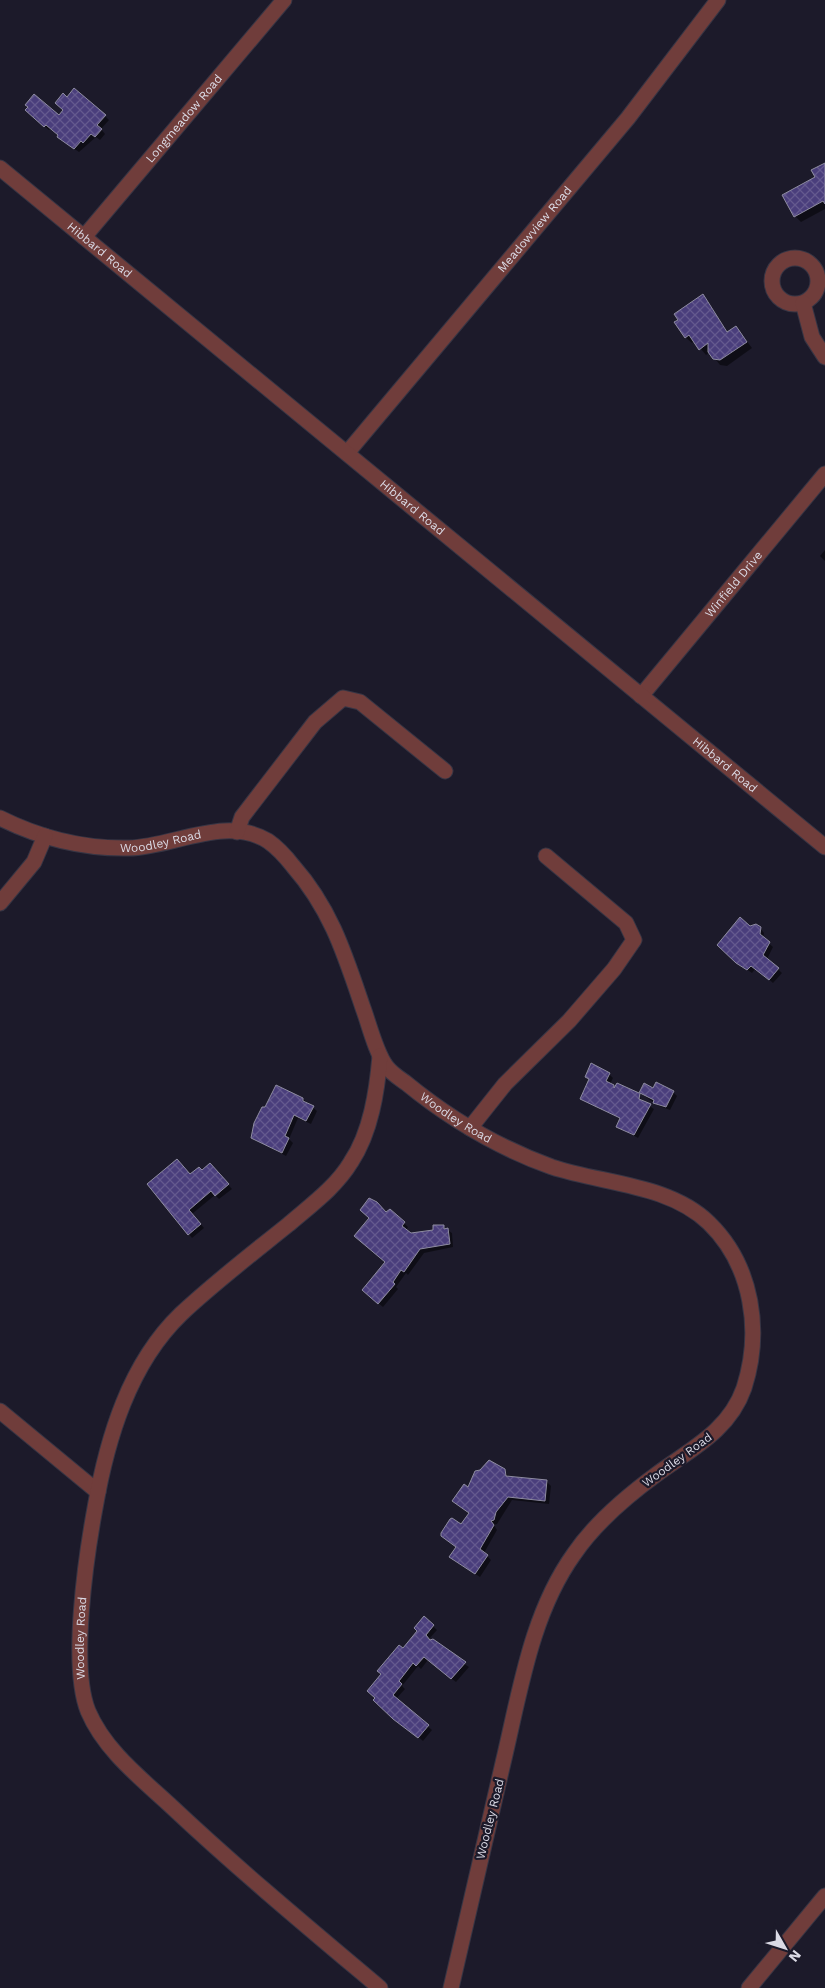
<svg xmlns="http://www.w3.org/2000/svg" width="825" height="1988" font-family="'Work Sans',sans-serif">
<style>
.shadow{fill:#0007}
.building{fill:url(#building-cross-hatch);stroke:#8e8ca1}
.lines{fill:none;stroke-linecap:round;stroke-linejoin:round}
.minor-casing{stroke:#373544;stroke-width:17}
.tertiary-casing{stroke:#373544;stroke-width:17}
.minor{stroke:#703d3b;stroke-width:15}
.tertiary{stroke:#703d3b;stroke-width:15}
.labels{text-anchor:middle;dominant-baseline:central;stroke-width:4.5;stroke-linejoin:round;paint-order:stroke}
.street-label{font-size:12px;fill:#dbdae5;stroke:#1c1a2a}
</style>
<defs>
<pattern id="building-cross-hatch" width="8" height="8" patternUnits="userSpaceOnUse" patternTransform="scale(1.25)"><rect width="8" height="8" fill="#4a3e7c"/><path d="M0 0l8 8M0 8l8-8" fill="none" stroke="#64598e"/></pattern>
</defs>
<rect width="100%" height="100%" fill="#1c1a2a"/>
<!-- shadow -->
<path class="shadow" d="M 30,114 L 59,117 L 105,116 L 109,120 L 101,129 L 105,134 L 100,140 L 96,137 L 79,152 L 63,141 L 51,128 L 49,130 Z
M 825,164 L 825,209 L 801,222 L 795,216 Z
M 703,295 L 728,333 L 736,327 L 752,348 L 727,366 L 720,365 L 710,352 L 706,355 L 694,341 L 692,343 L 685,337 Z
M 825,550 L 825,561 L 820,556 Z
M 750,927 L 760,928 L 764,933 L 763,938 L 773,947 L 767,959 L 782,973 L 773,983 L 756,968 L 752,973 L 742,966 Z
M 609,1074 L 613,1078 L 610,1084 L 639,1095 L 643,1102 L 654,1109 L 638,1138 L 617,1126 L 621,1119 L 581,1098 L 590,1081 L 586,1077 Z
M 276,1087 L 303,1099 L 317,1111 L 311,1124 L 298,1118 L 289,1139 L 293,1143 L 286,1156 L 252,1138 L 255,1124 Z
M 653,1089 L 673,1092 L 677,1096 L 670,1110 L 659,1106 L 640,1093 Z
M 214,1169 L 232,1189 L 219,1199 L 215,1195 L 192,1214 L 204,1228 L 192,1238 L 149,1185 Z
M 387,1213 L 404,1223 L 408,1227 L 406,1230 L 410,1234 L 434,1231 L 443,1227 L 452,1233 L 453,1247 L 424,1253 L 408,1275 L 406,1273 L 396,1287 L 398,1289 L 383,1307 L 367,1294 L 386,1262 Z
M 492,1462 L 504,1470 L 509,1477 L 547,1482 L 551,1486 L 549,1504 L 512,1500 L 497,1524 L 494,1525 L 497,1530 L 484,1553 L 491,1560 L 480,1577 L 455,1561 L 457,1547 L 442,1536 L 462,1526 L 470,1513 L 468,1489 L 486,1463 Z
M 424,1618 L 437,1630 L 429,1639 L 431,1642 L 469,1667 L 456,1682 L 428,1660 L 421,1669 L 418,1666 L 402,1686 L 405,1689 L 396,1699 L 432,1730 L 423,1741 L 375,1700 L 403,1649 L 418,1631 Z"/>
<!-- building -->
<path class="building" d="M 74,88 L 106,115 L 97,125 L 102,129 L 95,137 L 91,134 L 83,143 L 81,141 L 74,149 L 57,137 L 58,135 L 46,125 L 44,127 L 25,110 L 28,107 L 25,105 L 34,94 L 59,115 L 63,110 L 55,103 L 63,93 L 67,97 Z
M 825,163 L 825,204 L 823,201 L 794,217 L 782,195 L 815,177 L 811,170 Z
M 703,294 L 727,332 L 736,326 L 747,342 L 720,360 L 713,359 L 708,352 L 708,343 L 699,350 L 689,335 L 685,338 L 674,322 L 678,320 L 674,314 Z
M 740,917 L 750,926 L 756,924 L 761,927 L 760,934 L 770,942 L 763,955 L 779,968 L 769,980 L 751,966 L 747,970 L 736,963 L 717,945 Z
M 591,1063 L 610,1073 L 606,1081 L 614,1085 L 614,1088 L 617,1083 L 639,1093 L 644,1083 L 653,1088 L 656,1082 L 674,1091 L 666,1107 L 653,1103 L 654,1100 L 640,1093 L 639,1099 L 651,1104 L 634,1135 L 616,1127 L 620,1118 L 580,1099 L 589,1079 L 585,1077 Z
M 276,1085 L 303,1098 L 303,1101 L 314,1106 L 306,1121 L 294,1115 L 285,1136 L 289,1138 L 282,1153 L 251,1138 L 254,1123 L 262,1107 L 265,1107 Z
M 177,1159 L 190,1174 L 199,1167 L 202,1170 L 210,1163 L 229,1184 L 215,1196 L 211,1191 L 189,1210 L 201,1224 L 188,1235 L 147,1184 Z
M 369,1198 L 377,1202 L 386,1212 L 390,1209 L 405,1222 L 402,1226 L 411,1233 L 433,1230 L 433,1225 L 444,1225 L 444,1229 L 448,1228 L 450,1244 L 420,1249 L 404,1272 L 401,1270 L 393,1282 L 395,1284 L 378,1304 L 362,1290 L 385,1262 L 354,1236 L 369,1218 L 360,1210 Z
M 489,1460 L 505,1469 L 506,1476 L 547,1480 L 545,1501 L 508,1497 L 496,1512 L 494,1520 L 491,1521 L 494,1525 L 480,1549 L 488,1555 L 475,1574 L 449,1557 L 456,1547 L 441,1536 L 441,1533 L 450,1519 L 452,1518 L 461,1524 L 469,1513 L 452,1501 L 464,1484 L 468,1487 L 475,1471 L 480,1470 Z
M 424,1616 L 434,1625 L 426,1635 L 430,1640 L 433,1639 L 466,1662 L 451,1679 L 424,1657 L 416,1666 L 413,1663 L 399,1681 L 402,1684 L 393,1695 L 429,1725 L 418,1738 L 393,1719 L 373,1700 L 375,1698 L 367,1691 L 381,1674 L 377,1671 L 399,1645 L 403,1648 L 417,1631 L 414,1628 Z"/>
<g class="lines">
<!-- minor casing -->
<g class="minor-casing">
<g id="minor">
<path id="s1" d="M 84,237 L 284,0"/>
<circle cx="795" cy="281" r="23"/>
<path d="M 803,303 L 812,337 L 825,357"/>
<path id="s2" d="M 347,453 L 628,118 L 718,0"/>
<path id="s3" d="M 641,696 L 825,474"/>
<path id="s4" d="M 0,818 C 40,838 84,849 129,848 C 173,847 226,815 268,841 C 278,848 286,857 293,866 C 331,909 345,955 363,1008 C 369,1024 376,1053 386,1066 C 391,1073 399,1078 406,1083 C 450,1119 499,1148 552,1167 C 603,1184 669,1184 709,1223 C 753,1266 762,1332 744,1388 C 729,1431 691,1449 657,1474 C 627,1496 595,1523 574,1554 C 531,1614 520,1692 503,1763 C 486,1838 468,1913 451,1988"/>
<path d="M 237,832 L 242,817 L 315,722 L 343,698 L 360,702 L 445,771"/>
<path d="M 0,903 L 34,862 L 45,836"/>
<path d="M 470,1128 L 505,1084 L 569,1021 L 614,969 L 634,940 L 626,923 L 546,856"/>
<path d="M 0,1411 L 98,1492"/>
<path id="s5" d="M 380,1988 C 310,1929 239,1870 172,1807 C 142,1779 105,1751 88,1711 C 70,1666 86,1557 95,1508 C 107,1439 129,1364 181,1314 C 215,1282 253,1253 289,1224 C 311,1205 336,1187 351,1162 C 371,1132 377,1091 380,1056"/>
</g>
</g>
<!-- tertiary casing -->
<g class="tertiary-casing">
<g id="tertiary">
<path id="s6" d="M 0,168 L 825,847"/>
<path d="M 749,1988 L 825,1896"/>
</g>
</g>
<!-- minor -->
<use href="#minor" class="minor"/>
<!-- tertiary -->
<use href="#tertiary" class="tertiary"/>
</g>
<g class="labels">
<!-- street labels -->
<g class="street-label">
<text stroke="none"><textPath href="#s1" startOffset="155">Longmeadow Road</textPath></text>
<text stroke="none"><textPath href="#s2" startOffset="292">Meadowview Road</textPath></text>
<text stroke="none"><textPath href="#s6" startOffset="129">Hibbard Road</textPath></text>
<text stroke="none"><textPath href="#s6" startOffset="534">Hibbard Road</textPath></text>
<text stroke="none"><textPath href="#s3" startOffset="145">Winfield Drive</textPath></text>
<text stroke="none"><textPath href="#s6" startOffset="939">Hibbard Road</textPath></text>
<text stroke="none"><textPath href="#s4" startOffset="166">Woodley Road</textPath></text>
<text stroke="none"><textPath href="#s4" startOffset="621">Woodley Road</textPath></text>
<text transform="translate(677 1460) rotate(-36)">Woodley Road</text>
<text stroke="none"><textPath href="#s5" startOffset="478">Woodley Road</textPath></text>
<text transform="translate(490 1819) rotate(-76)">Woodley Road</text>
</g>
</g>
<!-- north arrow -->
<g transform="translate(785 1948) rotate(129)" stroke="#1c1a2a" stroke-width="4" paint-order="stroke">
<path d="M0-4L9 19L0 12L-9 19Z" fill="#dbdae5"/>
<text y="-8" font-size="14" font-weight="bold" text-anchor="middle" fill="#dbdae5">N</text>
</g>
</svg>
